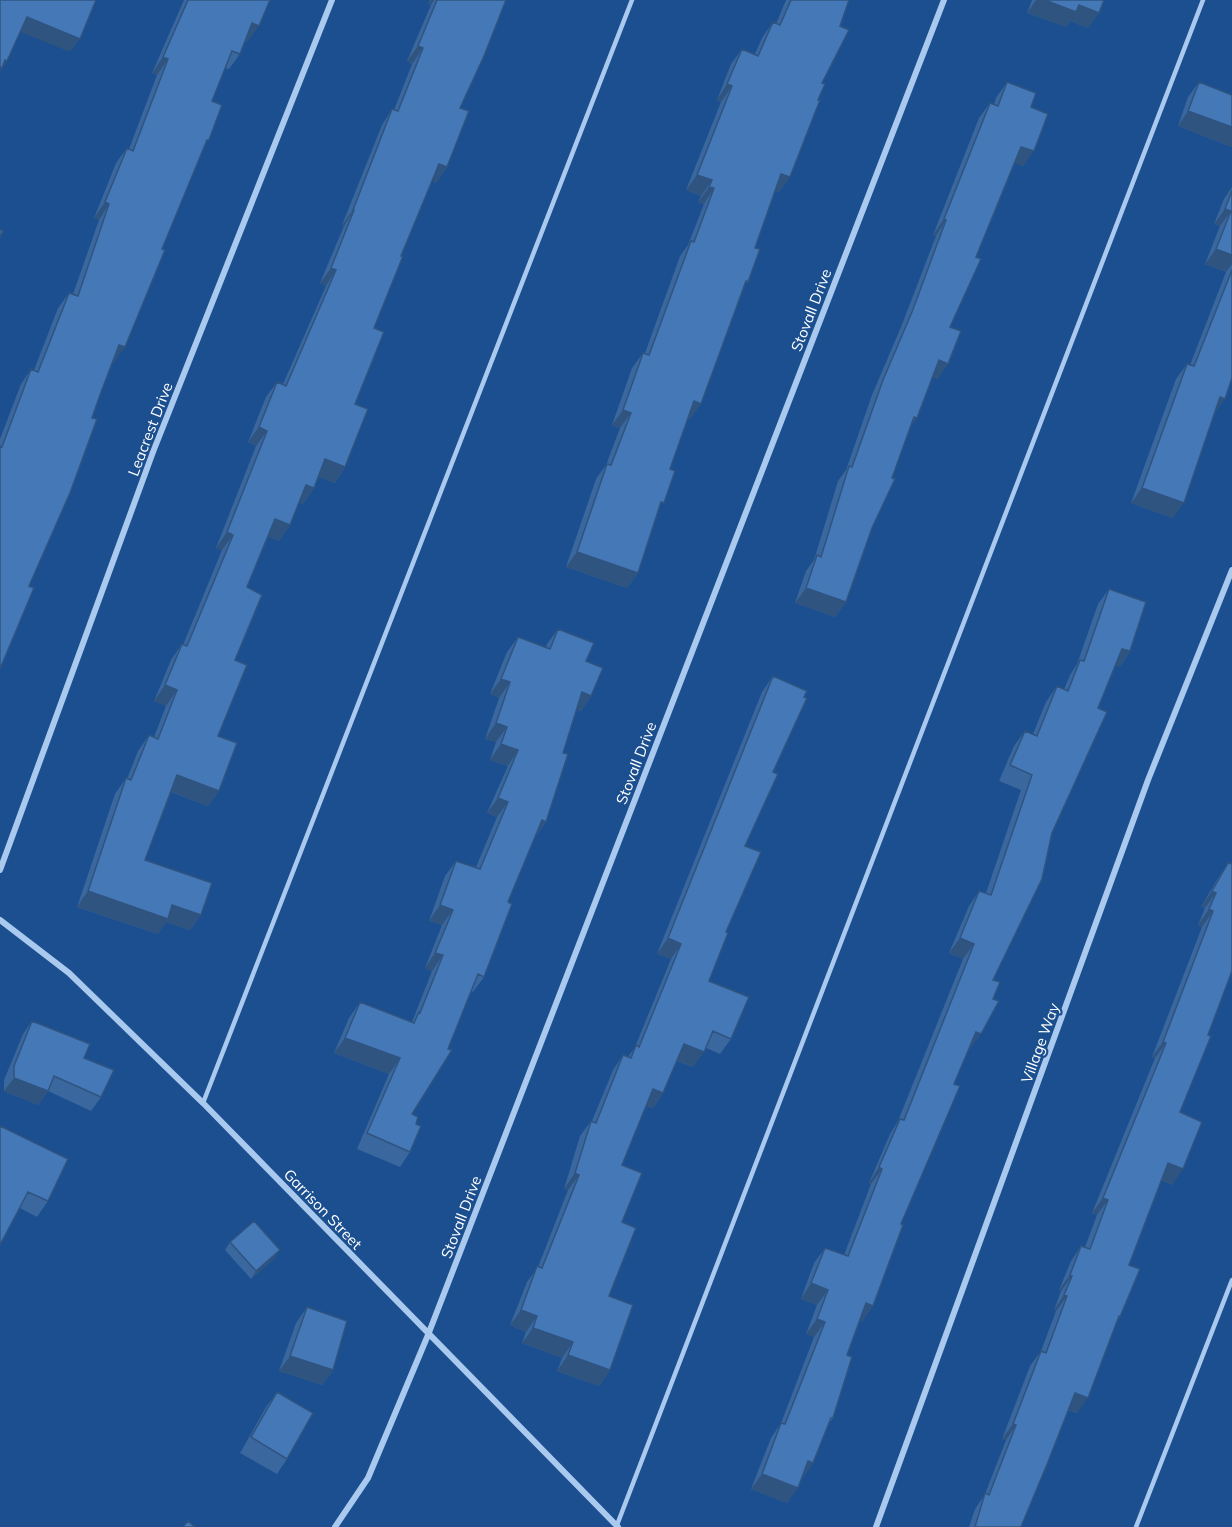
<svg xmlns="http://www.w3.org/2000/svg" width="1232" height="1527" font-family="Mulish,sans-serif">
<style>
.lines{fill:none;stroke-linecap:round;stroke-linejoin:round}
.lane{stroke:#a9c9ee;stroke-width:4.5}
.street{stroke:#a9c9ee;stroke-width:6}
.wall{fill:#3a679d}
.shaded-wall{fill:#305480}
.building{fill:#4478b7;stroke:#305480;stroke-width:1.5}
.labels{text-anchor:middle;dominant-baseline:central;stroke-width:4.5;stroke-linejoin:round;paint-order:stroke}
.street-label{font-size:15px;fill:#fff;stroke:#1b4f8f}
</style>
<rect width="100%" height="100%" fill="#1b4f8f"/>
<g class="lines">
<!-- lane -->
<path class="lane" d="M 203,1103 L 632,0
M 617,1525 L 1203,0
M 1136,1527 L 1232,1280"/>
<!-- street -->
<path class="street" d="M 0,870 L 153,452 L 332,0
M 0,920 L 69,973 L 203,1103 L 618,1527
M 335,1527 L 368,1478 L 428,1335 L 944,0
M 876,1527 L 1148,780 L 1232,570"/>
</g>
<!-- wall -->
<path class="wall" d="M 184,0 L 270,0 L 248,41 L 245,40 L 240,54 L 229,69 L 225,68 L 212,101 L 205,146 L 114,362 L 113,361 L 29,586 L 0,669 L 0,439 L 21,384 L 31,369 L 34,370 L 58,308 L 69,293 L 73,294 L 99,220 L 94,218 L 116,163 L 127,148 L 129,149 L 157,75 L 152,73 Z
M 430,0 L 506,0 L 460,108 L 447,167 L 436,183 L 432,181 L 401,256 L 374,328 L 355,404 L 345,467 L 335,483 L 318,476 L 314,488 L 303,504 L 299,502 L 290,525 L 279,541 L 268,536 L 247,587 L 235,660 L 218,736 L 219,791 L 208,806 L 171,792 L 145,860 L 201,915 L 190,930 L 166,922 L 158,934 L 77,907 L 115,794 L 126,778 L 127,779 L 138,751 L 149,735 L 154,737 L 166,706 L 154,701 L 171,660 L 182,644 L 183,645 L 222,550 L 216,548 L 256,446 L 248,442 L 266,397 L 277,382 L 283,384 L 326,286 L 320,283 L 344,226 L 342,225 L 382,125 L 392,109 L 394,110 L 412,64 L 407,61 L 431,5 L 428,4 Z
M 786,0 L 849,0 L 822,83 L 818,100 L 790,177 L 779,192 L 775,191 L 755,248 L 744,287 L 690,419 L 688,418 L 670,469 L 658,511 L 638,573 L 627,588 L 566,567 L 596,479 L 606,465 L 620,428 L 612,425 L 632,368 L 643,353 L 645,353 L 680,256 L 688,245 L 704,204 L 698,202 L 701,196 L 686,190 L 721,102 L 717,100 L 731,64 L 742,49 L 755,54 L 762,38 L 773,22 L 776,24 Z
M 1032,0 L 1104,0 L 1088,28 L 1070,21 L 1066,27 L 1027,13 Z
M 1007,82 L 1031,107 L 1023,166 L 1015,163 L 976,257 L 950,327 L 938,379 L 933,377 L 909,430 L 872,528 L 846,602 L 835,617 L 795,603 L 806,571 L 814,560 L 838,481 L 846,470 L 872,395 L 901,327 L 936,236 L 933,235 L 979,118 L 990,103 L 994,104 L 996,98 Z
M 1199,82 L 1232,95 L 1232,147 L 1178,126 L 1188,97 Z
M 1232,187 L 1232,378 L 1214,414 L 1173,518 L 1131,503 L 1176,379 L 1187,364 L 1190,365 L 1226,272 L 1205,264 L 1220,226 L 1214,224 L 1224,199 Z
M 1109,589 L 1130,651 L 1120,667 L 1116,665 L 1098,708 L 1052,833 L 993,980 L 970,1049 L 969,1048 L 954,1084 L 901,1224 L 863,1321 L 860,1320 L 847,1355 L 833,1418 L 828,1425 L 813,1463 L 802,1478 L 787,1503 L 751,1489 L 771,1438 L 781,1423 L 814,1337 L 806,1334 L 817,1305 L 801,1299 L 814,1263 L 825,1248 L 844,1255 L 871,1184 L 869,1183 L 890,1134 L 898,1121 L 963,959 L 949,953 L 969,906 L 979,891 L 986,893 L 1021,790 L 999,781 L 1014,746 L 1025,731 L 1033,734 L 1046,702 L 1057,686 L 1064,689 L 1070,675 L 1077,664 L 1098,604 Z
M 558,629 L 586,661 L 591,696 L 581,711 L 577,710 L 563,753 L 546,822 L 536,836 L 508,902 L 484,977 L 473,992 L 472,991 L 412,1114 L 416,1124 L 410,1152 L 400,1167 L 357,1149 L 389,1074 L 334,1053 L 349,1018 L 360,1002 L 412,1022 L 432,971 L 425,968 L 442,925 L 429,921 L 445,876 L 456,861 L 476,867 L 497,817 L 487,813 L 508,766 L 490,760 L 496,742 L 485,739 L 499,698 L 490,694 L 507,652 L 518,637 L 546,648 L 547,644 Z
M 773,676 L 773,772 L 745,846 L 726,932 L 709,981 L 731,1039 L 720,1054 L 706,1048 L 693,1067 L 677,1061 L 663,1093 L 653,1108 L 646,1106 L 622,1165 L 622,1222 L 609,1296 L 610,1370 L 599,1386 L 557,1371 L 562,1358 L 522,1343 L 526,1332 L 510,1325 L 527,1282 L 538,1267 L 568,1190 L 564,1189 L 580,1136 L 591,1121 L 592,1121 L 613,1070 L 623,1055 L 628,1057 L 635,1047 L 671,959 L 657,954 L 762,692 Z
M 1228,863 L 1208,1035 L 1180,1112 L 1172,1185 L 1161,1180 L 1129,1265 L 1120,1317 L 1116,1323 L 1077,1413 L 1068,1410 L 1021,1527 L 969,1527 L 975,1509 L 985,1494 L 1006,1440 L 1002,1439 L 1030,1366 L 1041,1351 L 1056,1311 L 1054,1310 L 1061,1291 L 1059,1290 L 1071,1261 L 1081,1246 L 1085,1247 L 1097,1215 L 1092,1213 L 1155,1058 L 1152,1057 L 1202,927 L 1198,925 L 1205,908 L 1201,907 L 1218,878 Z
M 32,1021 L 84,1058 L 101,1097 L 91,1111 L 48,1091 L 38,1105 L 4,1091 L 4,1080 L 23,1034 Z
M 0,1126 L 48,1201 L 37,1217 L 20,1208 Z
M 230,1242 L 275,1258 L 251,1279 L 225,1250 Z
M 307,1307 L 333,1370 L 322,1385 L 279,1371 L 296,1323 Z
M 277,1392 L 287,1459 L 277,1474 L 240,1453 L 266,1407 Z"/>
<!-- shaded-wall -->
<path class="shaded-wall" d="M 431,0 L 434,0 L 431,5 L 428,4 Z
M 1036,0 L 1045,0 L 1079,5 L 1099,13 L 1088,28 L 1070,21 L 1066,27 L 1027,13 Z
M 27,17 L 80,39 L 70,52 L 18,31 Z
M 252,23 L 259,26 L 248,41 L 242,38 Z
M 418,46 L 423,48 L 412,64 L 407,61 Z
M 163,57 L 168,59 L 157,75 L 152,73 Z
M 5,60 L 7,61 L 0,72 L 0,67 Z
M 727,84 L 732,86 L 721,102 L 717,100 Z
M 1188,111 L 1232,127 L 1232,147 L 1178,126 Z
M 1021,147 L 1034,151 L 1023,166 L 1011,162 Z
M 439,164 L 447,167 L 436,183 L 428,180 Z
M 781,174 L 790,177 L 779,192 L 770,189 Z
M 697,175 L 712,180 L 701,196 L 686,190 Z
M 709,187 L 714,188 L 704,204 L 698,202 Z
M 105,202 L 109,204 L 99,220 L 94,218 Z
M 1225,209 L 1231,211 L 1220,226 L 1214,224 Z
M 353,210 L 354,210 L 344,226 L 342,225 Z
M 944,219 L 946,220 L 936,236 L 933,235 Z
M 1216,249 L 1232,255 L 1232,264 L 1226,272 L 1205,264 Z
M 331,268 L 336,270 L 326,286 L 320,283 Z
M 119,345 L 125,347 L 114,362 L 108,360 Z
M 939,360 L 948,364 L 938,379 L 928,375 Z
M 1220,397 L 1225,399 L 1214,414 L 1209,412 Z
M 694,401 L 701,404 L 690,419 L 683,417 Z
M 623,410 L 631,413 L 620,428 L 612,425 Z
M 914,417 L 917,418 L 907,433 Z
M 259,427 L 267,431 L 256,446 L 248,442 Z
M 325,459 L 345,467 L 335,483 L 314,475 Z
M 306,485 L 314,488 L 303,504 L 295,501 Z
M 1142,488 L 1184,503 L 1173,518 L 1131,503 Z
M 275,519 L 290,525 L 279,541 L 264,535 Z
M 227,532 L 233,535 L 222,550 L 216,548 Z
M 577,552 L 638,573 L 627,588 L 566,567 Z
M 806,588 L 846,602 L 835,617 L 795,603 Z
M 1122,649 L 1130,651 L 1120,667 L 1112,664 Z
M 501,679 L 510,682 L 499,698 L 490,694 Z
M 165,685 L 177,690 L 166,706 L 154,701 Z
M 582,692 L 591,696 L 581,711 L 572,708 Z
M 496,723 L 507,727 L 496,742 L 485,739 Z
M 501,744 L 518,750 L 508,766 L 490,760 Z
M 177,775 L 219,791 L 208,806 L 167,790 Z
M 498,798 L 508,802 L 497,817 L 487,813 Z
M 542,820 L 546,822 L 535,837 Z
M 88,891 L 172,905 L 201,915 L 190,930 L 166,922 L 158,934 L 77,907 Z
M 1212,891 L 1216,893 L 1205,908 L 1201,907 Z
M 440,905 L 453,910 L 442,925 L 429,921 Z
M 1209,909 L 1213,911 L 1202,927 L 1198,925 Z
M 668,938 L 681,944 L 671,959 L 657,954 Z
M 960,938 L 974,944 L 963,959 L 949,953 Z
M 435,953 L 443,955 L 432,971 L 425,968 Z
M 976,1032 L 981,1034 L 970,1049 L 965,1047 Z
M 345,1038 L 400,1058 L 389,1074 L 334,1053 Z
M 1163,1042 L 1166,1043 L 1155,1058 L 1152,1057 Z
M 684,1044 L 704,1052 L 693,1067 L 673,1059 Z
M 14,1078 L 48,1091 L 38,1105 L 4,1091 Z
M 653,1089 L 663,1093 L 653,1108 L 642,1104 Z
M 1168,1163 L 1183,1169 L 1172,1185 L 1157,1178 Z
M 879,1167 L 882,1169 L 871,1184 L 869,1183 Z
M 575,1173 L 579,1175 L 568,1190 L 564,1189 Z
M 1103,1198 L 1108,1200 L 1097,1215 L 1092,1213 Z
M 280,1250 L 275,1258 L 251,1279 L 256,1271 Z
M 1070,1275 L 1072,1276 L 1061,1291 L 1059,1290 Z
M 811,1283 L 828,1290 L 817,1305 L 801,1299 Z
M 1064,1295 L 1067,1296 L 1056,1311 L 1054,1310 Z
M 866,1303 L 873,1306 L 863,1321 L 855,1319 Z
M 521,1310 L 537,1316 L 526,1332 L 510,1325 Z
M 817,1319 L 825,1322 L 814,1337 L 806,1334 Z
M 533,1328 L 573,1342 L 562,1358 L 522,1343 Z
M 568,1355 L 610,1370 L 599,1386 L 557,1371 Z
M 290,1356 L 333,1370 L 322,1385 L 279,1371 Z
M 1075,1393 L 1088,1398 L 1077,1413 L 1064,1408 Z
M 1013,1424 L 1016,1425 L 1006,1440 L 1002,1439 Z
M 808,1461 L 813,1463 L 802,1479 L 797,1477 Z
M 762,1474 L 798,1488 L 787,1503 L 751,1489 Z"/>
<!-- building -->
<path class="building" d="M 0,0 L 96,0 L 80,39 L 27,17 L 7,61 L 5,60 L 2,68 L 0,67 Z
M 188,0 L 270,0 L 259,26 L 252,23 L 240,54 L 232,51 L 212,101 L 222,105 L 209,140 L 207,140 L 162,249 L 165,250 L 125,347 L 119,345 L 100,395 L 92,418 L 97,419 L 70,493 L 29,586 L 34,588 L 0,669 L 0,446 L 2,447 L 31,369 L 38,372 L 69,293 L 78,296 L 109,204 L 105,202 L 127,148 L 133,151 L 168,59 L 163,57 Z
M 437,0 L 506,0 L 484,56 L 460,108 L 469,111 L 447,167 L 439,164 L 401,256 L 403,256 L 374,328 L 384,332 L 355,404 L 368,409 L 345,467 L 325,459 L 314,488 L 306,485 L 290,525 L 275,519 L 247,587 L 262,595 L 235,660 L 247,665 L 218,736 L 237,743 L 219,791 L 177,775 L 145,860 L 212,883 L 201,915 L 172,905 L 168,919 L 88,891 L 126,778 L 131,780 L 149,735 L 158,739 L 177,690 L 165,685 L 182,644 L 187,646 L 233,535 L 227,532 L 267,431 L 259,427 L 277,382 L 286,386 L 336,270 L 331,268 L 354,210 L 353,210 L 392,109 L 398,111 L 423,48 L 418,46 Z
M 791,0 L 849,0 L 840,26 L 849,30 L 822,83 L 825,84 L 818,100 L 820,100 L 790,177 L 781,174 L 755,248 L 760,249 L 748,282 L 746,281 L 701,404 L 694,401 L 670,469 L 675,471 L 664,503 L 661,502 L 638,573 L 577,552 L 607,464 L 611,465 L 631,413 L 623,410 L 643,353 L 649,355 L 691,241 L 694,242 L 714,188 L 709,187 L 712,180 L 697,175 L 732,86 L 727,84 L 742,49 L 758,56 L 773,22 L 780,25 Z
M 1045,0 L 1104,0 L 1099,13 L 1079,5 L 1076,12 Z
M 1007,82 L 1036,93 L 1031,107 L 1048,114 L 1034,151 L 1021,147 L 976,257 L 981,259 L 950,327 L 961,331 L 948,364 L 939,360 L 917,418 L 914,417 L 892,478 L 895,479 L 872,528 L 846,602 L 806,588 L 817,555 L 821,557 L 849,466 L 852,467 L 883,380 L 912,312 L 946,220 L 944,219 L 990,103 L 998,106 Z
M 1199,82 L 1232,95 L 1232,127 L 1188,111 Z
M 1232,190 L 1232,255 L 1216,249 L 1231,211 L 1225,209 Z
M 0,229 L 3,231 L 0,238 Z
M 1232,270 L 1232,378 L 1225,399 L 1220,397 L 1184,503 L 1142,488 L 1187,364 L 1194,366 Z
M 1109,589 L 1146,602 L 1130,651 L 1122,649 L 1098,708 L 1107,712 L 1052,833 L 1042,879 L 993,980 L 1000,982 L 993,999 L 999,1001 L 981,1034 L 976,1032 L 954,1084 L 960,1086 L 901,1224 L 903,1225 L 873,1306 L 866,1303 L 847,1355 L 852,1357 L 833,1418 L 831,1418 L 813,1463 L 808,1461 L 798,1488 L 762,1474 L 781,1423 L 785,1424 L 825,1322 L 817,1319 L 828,1290 L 811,1283 L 825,1248 L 848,1256 L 882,1169 L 879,1167 L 900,1119 L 904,1120 L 974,944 L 960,938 L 979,891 L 991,895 L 1032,775 L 1010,765 L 1025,731 L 1037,736 L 1057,686 L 1068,691 L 1080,660 L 1084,661 Z
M 558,629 L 594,643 L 586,661 L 603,668 L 591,696 L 582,692 L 563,753 L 568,754 L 546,822 L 542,820 L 508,902 L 512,904 L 484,977 L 478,974 L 448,1049 L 452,1050 L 412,1114 L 418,1117 L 416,1124 L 421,1126 L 410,1152 L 367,1133 L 400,1058 L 345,1038 L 360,1002 L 414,1023 L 419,1012 L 420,1013 L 443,955 L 435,953 L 453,910 L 440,905 L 456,861 L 480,869 L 508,802 L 498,798 L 518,750 L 501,744 L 507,727 L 496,723 L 510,682 L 501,679 L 518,637 L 550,649 Z
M 773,676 L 807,691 L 804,697 L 807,698 L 773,772 L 778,774 L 745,846 L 761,852 L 726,932 L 728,933 L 709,981 L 749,997 L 731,1039 L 713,1031 L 704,1052 L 684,1044 L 663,1093 L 653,1089 L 622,1165 L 642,1173 L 622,1222 L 636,1228 L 609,1296 L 633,1305 L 610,1370 L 568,1355 L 573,1342 L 533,1328 L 537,1316 L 521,1310 L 537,1266 L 542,1268 L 579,1175 L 575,1173 L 591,1121 L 596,1123 L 623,1055 L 631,1058 L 636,1045 L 639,1047 L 681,944 L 668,938 Z
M 1228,863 L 1232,864 L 1232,971 L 1208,1035 L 1211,1036 L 1180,1112 L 1202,1122 L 1183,1169 L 1168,1163 L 1129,1265 L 1140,1269 L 1120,1317 L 1119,1316 L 1088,1398 L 1075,1393 L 1048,1462 L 1021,1527 L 975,1527 L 985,1493 L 989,1495 L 1016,1425 L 1013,1424 L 1041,1351 L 1046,1353 L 1067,1296 L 1064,1295 L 1072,1276 L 1070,1275 L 1081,1246 L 1090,1249 L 1108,1200 L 1103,1198 L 1166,1043 L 1163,1042 L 1213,911 L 1209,909 L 1216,893 L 1212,891 Z
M 32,1021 L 90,1044 L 84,1058 L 114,1070 L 101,1097 L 54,1076 L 48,1091 L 14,1078 L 14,1066 Z
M 0,1126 L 68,1159 L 48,1201 L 28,1192 L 0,1245 Z
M 254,1221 L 280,1250 L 256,1271 L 230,1242 Z
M 307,1307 L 347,1321 L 333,1370 L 290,1356 Z
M 277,1392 L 313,1413 L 287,1459 L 251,1437 Z
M 188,1521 L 195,1527 L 183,1527 Z"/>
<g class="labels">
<!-- street labels -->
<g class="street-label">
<text transform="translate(811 310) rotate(-69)">Stovall Drive</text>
<text transform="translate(150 429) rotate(-69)">Leacrest Drive</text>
<text transform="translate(636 763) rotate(-69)">Stovall Drive</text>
<text transform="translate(1040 1043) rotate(-70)">Village Way</text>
<text transform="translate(323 1209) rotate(46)">Garrison Street</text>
<text transform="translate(461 1217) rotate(-69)">Stovall Drive</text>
</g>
</g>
</svg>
